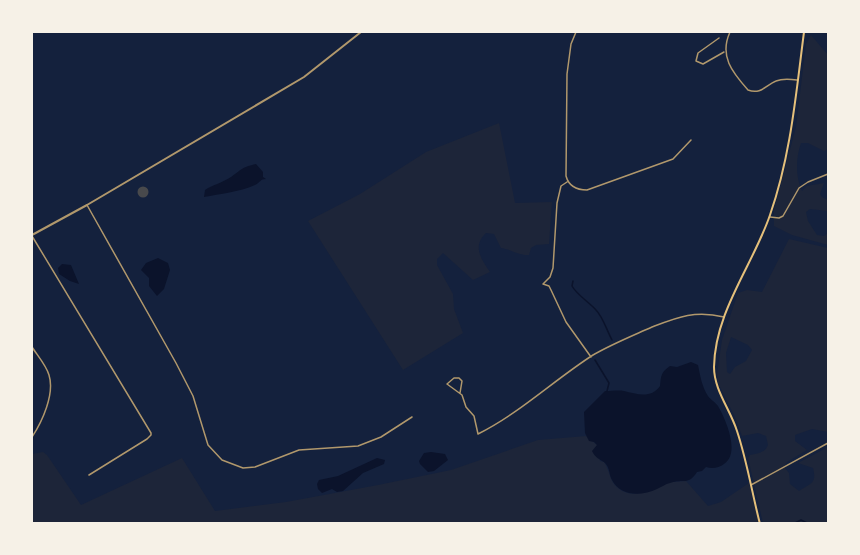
<svg xmlns="http://www.w3.org/2000/svg" width="860" height="555" font-family="Commissioner,sans-serif">
<style>
.green{fill:#1d2539;fill-rule:evenodd}
.water{fill:#0b132b}
.lines{fill:none;stroke-linecap:round;stroke-linejoin:round}
.stream{stroke:#0b132b;stroke-width:1.5}
.building{fill:#48494c}
.minor{stroke:#b1986c;stroke-width:1.5}
.tertiary{stroke:#b1986c;stroke-width:2}
.secondary{stroke:#e5c07b;stroke-width:2}
</style>
<rect width="100%" height="100%" fill="#14213d"/>
<!-- green -->
<path class="green" d="M 811,35 L 828,55 L 828,149 L 824,151 L 808,143 L 801,143 C 796,157 795,176 802,191 L 807,186 L 824,183 L 820,194 L 822,197 L 828,200 L 828,211 L 810,209 L 806,212 L 808,221 L 817,235 L 824,236 L 828,233 L 828,245 L 792,235 L 774,226 L 774,210 L 796,127 L 806,44 Z
M 499,123 L 515,203 L 552,202 L 549,244 L 536,245 L 531,248 L 529,255 C 520,256 510,249 501,248 L 494,234 L 486,233 C 472,246 481,259 490,272 L 473,280 L 443,253 L 437,259 L 437,265 L 453,294 L 454,309 L 463,333 L 403,370 L 308,221 L 360,194 L 426,152 Z
M 789,239 L 828,248 L 828,432 L 812,429 L 795,435 L 795,441 L 807,450 L 787,462 L 784,467 L 789,473 L 790,484 L 799,491 C 811,483 817,484 813,468 L 798,463 L 828,447 L 828,523 L 763,523 L 748,458 L 750,455 C 757,454 765,453 768,445 L 766,436 L 758,433 L 742,436 L 735,417 L 718,383 L 717,374 L 722,340 L 738,293 L 747,290 L 762,292 ZM 731,337 L 748,345 L 752,350 L 746,361 L 735,367 L 730,374 L 727,372 L 726,353 Z
M 586,436 L 597,445 L 600,461 L 604,462 C 609,469 609,477 614,484 C 629,502 650,491 667,483 C 673,481 679,482 686,481 L 708,506 L 721,502 L 749,483 L 760,523 L 32,523 L 32,454 L 43,452 L 47,455 L 81,505 L 182,458 L 215,511 L 286,502 L 378,485 L 451,470 L 538,440 Z"/>
<!-- water -->
<path class="water" d="M 256,164 L 263,172 L 263,177 L 266,179 C 260,179 261,182 255,185 C 239,192 220,194 204,197 L 205,190 C 212,185 222,183 231,177 C 241,170 242,167 256,164 Z
M 158,258 L 168,263 L 170,270 L 164,289 L 157,296 L 149,286 L 149,278 L 141,270 L 146,263 Z
M 62,264 L 71,265 L 79,284 L 70,281 L 59,274 L 58,268 Z
M 691,362 L 698,365 C 700,375 702,387 708,396 C 710,399 715,402 718,406 C 725,418 741,453 724,464 C 719,468 712,469 706,467 L 702,471 L 697,472 C 688,486 684,478 670,483 C 665,484 662,487 657,489 C 642,496 621,497 612,480 C 609,475 610,468 605,463 C 600,459 595,458 592,451 L 597,445 L 594,442 L 589,441 L 585,433 L 584,412 L 605,391 C 611,391 619,390 624,391 C 637,394 651,399 660,386 C 661,376 661,372 670,366 L 677,367 Z
M 431,452 L 445,454 L 448,460 L 434,471 L 428,472 L 420,464 L 419,461 L 424,453 Z
M 377,458 L 385,460 L 384,464 L 363,473 L 343,491 L 337,492 L 332,489 L 322,493 L 318,489 L 317,484 L 319,480 L 338,476 Z"/>
<g class="lines">
<!-- stream -->
<path class="stream" d="M 573,281 L 572,286 C 577,295 589,302 596,310 C 603,317 607,331 612,340
M 595,360 L 609,383 L 607,391
M 793,524 L 801,520 L 809,524"/>
</g>
<!-- building -->
<path class="building" d="M137.5 192a5.5 5.5 0 1 1 11 0a5.5 5.5 0 1 1-11 0Z"/>
<g class="lines">
<!-- minor -->
<path class="minor" d="M 576,32 L 571,44 L 567,74 L 566,176 C 569,187 577,190 587,190 L 673,159 L 691,140
M 730,32 C 719,56 732,72 748,90 C 761,95 766,85 776,81 C 783,78 790,79 797,80
M 719,38 L 698,53 L 696,61 L 703,64 L 724,52
M 567,182 L 561,186 L 557,203 L 553,268 L 550,277 L 543,284 L 549,286 L 551,290 L 566,322 L 591,357
M 87,205 L 176,363 L 193,396 L 208,445 L 222,460 L 243,468 L 255,467 L 299,450 L 358,446 L 381,437 L 412,417
M 770,217 L 779,218 L 783,216 L 799,188 L 808,182 L 828,174
M 32,236 L 151,433 L 151,435 L 147,439 L 89,475
M 32,347 C 37,355 46,365 49,375 C 55,394 42,422 32,437
M 460,393 L 462,381 L 459,378 L 454,378 L 447,384 L 462,395 L 466,407 L 474,416 L 478,434 C 520,413 554,380 593,355 C 612,344 632,336 652,327 C 678,317 695,310 724,317
M 751,485 L 828,443"/>
<!-- tertiary -->
<path class="tertiary" d="M 32,235 L 87,205 L 304,77 L 361,32"/>
<!-- secondary -->
<path class="secondary" d="M 760,524 C 752,493 747,461 737,431 C 730,409 714,390 714,367 C 715,311 753,265 770,215 C 791,155 796,93 804,32"/>
</g>
<!-- border -->
<rect width="860" height="555" fill="none" stroke="#f6f1e7" stroke-width="66"/>
</svg>
